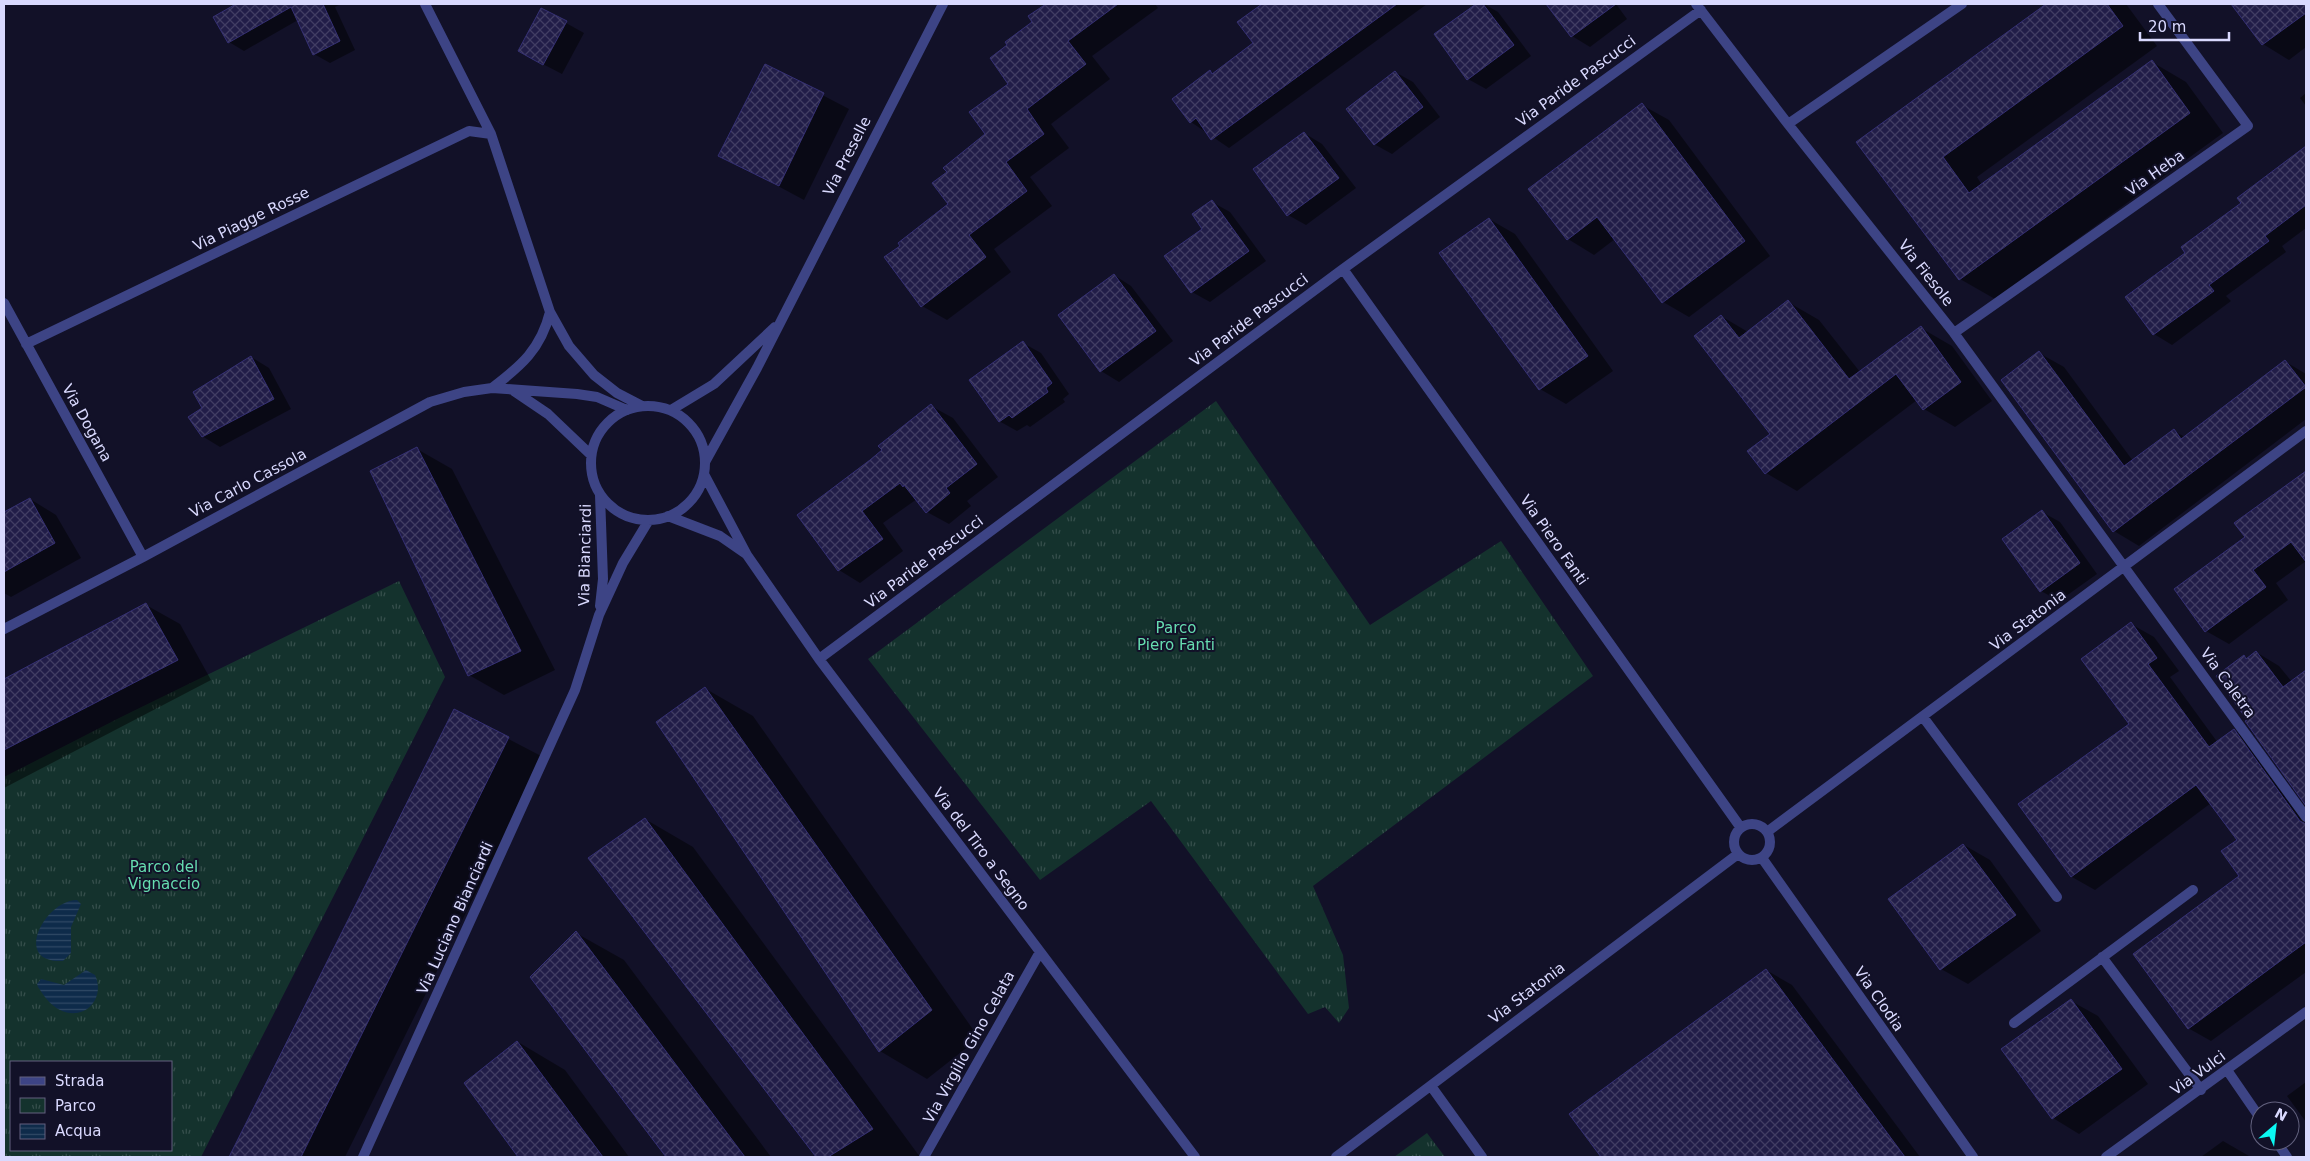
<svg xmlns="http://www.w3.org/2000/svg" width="2310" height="1161" font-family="'DejaVu Sans',sans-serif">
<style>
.park{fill:url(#park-tufts);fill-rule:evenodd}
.water{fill:url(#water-rules)}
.shadow{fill:#0007}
.building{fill:url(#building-cross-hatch);stroke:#353074}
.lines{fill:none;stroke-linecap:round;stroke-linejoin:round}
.street{stroke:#3d4485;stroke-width:10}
.labels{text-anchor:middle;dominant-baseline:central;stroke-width:4;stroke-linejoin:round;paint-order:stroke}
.street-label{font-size:15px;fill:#d9d9fe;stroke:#121128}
.park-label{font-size:15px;fill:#66ddb0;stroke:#121128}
</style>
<defs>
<pattern id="park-tufts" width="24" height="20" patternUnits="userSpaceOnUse" patternTransform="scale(1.25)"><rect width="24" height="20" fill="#14322d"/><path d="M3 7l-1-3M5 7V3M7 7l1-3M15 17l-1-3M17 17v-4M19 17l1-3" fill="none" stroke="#364f4c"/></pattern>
<pattern id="water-rules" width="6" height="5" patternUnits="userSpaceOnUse" patternTransform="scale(1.25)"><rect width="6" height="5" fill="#0e2b4a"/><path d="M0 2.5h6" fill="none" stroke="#304965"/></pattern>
<pattern id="building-cross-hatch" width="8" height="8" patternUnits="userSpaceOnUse" patternTransform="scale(1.25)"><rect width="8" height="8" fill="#211d48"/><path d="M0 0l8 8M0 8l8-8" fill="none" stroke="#413d63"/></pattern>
</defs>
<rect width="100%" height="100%" fill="#121128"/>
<!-- park -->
<path class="park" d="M 1216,401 L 1370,625 L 1501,541 L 1593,676 L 1313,886 L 1343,955 L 1349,1008 L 1339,1023 L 1325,1007 L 1308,1014 L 1151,801 L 1040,880 L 868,659 Z
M 399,581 L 445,677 L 201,1157 L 4,1157 L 4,777 L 121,717 ZM 11,1062 L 171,1062 L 171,1150 L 11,1150 Z
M 1427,1133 L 1445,1157 L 1394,1157 Z"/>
<!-- water -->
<path class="water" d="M 77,900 L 81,904 L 71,927 L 71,953 L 63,961 C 11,964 45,900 77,900 Z
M 86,970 L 95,975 C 106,999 84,1022 60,1010 C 50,1005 44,996 38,987 L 37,984 L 41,979 L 64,985 Z"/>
<!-- shadow -->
<path class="shadow" d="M 238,4 L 341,4 L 335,7 L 355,50 L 330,63 L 314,54 L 298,20 L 244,51 L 229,42 L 214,17 Z
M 1042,4 L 1155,4 L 1158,8 L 1092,56 L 1110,79 L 1051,124 L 1069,148 L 1030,177 L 1052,206 L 994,249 L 1011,272 L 947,320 L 922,306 L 902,246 L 949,205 L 948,173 L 986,134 L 1010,84 L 1034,22 L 1044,7 Z
M 1264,4 L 1291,4 L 1298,13 L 1311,4 L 1427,4 L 1229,148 L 1191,122 L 1210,72 L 1214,74 L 1254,44 L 1239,23 Z
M 1478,4 L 1484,4 L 1498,12 L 1531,56 L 1486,89 L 1468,79 L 1436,35 Z
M 1548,4 L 1616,4 L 1627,19 L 1590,47 L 1572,36 Z
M 2048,4 L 2126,4 L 2157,46 L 1977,177 L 1982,185 L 2152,62 L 2186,82 L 2223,133 L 1995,299 L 1960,279 L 1858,142 Z
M 2233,4 L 2306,4 L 2306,47 L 2289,60 L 2263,44 Z
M 566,23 L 584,33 L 562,74 L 537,61 Z
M 765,65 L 849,109 L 804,200 L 720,155 Z
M 1395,72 L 1413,82 L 1440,117 L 1392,154 L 1374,144 Z
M 2306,93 L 2306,106 L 2300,98 Z
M 1642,105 L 1669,120 L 1770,256 L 1689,317 L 1663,302 L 1615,239 L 1594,255 L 1568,239 L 1530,190 Z
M 1304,133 L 1322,144 L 1356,188 L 1306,225 L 1288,215 Z
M 2294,156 L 2306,163 L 2306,228 L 2282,246 L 2286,252 L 2226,296 L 2231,301 L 2172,345 L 2154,334 L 2127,298 L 2187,253 Z
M 1212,202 L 1230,212 L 1266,261 L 1210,302 L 1192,292 Z
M 1489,219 L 1515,234 L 1613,371 L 1566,404 L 1540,389 Z
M 1114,275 L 1131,286 L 1173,341 L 1119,382 L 1101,371 Z
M 1788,302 L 1819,320 L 1860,372 L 1921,328 L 1952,346 L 1992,401 L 1955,427 L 1924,409 L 1917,400 L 1797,491 L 1766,473 L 1772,435 L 1721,316 L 1748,332 Z
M 1023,343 L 1041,353 L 1069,394 L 1063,399 L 1065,402 L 1030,427 L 1027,425 L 1017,431 L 999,421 Z
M 2039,353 L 2064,367 L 2133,461 L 2174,431 L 2185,437 L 2286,362 L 2306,374 L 2306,419 L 2139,546 L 2114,531 L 2003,380 Z
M 251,357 L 269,368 L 291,409 L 220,447 L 202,436 L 204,408 Z
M 931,406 L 953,418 L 998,477 L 967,501 L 971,506 L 949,524 L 927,512 L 917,499 L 883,523 L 903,551 L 860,583 L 839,570 L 884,451 Z
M 417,449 L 452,469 L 555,670 L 504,695 L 469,675 Z
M 2306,472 L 2306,561 L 2276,583 L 2288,600 L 2229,644 L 2206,631 L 2246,537 L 2236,524 Z
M 30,499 L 56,515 L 81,558 L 11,597 L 4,593 L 4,514 Z
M 2042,512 L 2060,522 L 2097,574 L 2059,601 L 2041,591 Z
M 146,605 L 180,624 L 211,680 L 4,788 L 4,680 Z
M 2131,624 L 2154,637 L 2179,671 L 2170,677 L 2218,743 L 2234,731 L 2257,744 L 2306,812 L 2306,972 L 2211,1041 L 2188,1028 L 2241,876 L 2238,840 L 2211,803 L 2095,890 L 2072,877 L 2019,804 L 2131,724 Z
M 2256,652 L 2279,666 L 2292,682 L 2306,671 L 2306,804 L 2247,722 L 2249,720 L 2244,657 L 2248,659 Z
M 706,689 L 753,716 L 979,1038 L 927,1079 L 880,1051 Z
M 455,711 L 543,757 L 345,1157 L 231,1157 Z
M 645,819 L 693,847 L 920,1157 L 818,1157 L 590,858 Z
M 1964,845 L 1990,860 L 2041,931 L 1968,984 L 1941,969 Z
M 576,933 L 624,960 L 771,1157 L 667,1157 L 531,977 Z
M 1766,970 L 1792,985 L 1920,1157 L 1603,1157 L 1571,1114 Z
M 2071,1001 L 2098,1016 L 2148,1084 L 2079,1134 L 2053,1118 Z
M 518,1042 L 565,1070 L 629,1157 L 519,1157 L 466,1083 Z
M 2306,1082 L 2306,1122 L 2287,1096 Z
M 2223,1141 L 2249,1156 L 2250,1157 L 2201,1157 Z"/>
<!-- building -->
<path class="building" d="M 236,4 L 323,4 L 340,41 L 313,55 L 291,7 L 228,43 L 213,17 Z
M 1046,4 L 1118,4 L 1068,41 L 1086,64 L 1027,109 L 1044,134 L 1006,162 L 1027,191 L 969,235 L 986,257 L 921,307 L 884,257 L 900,246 L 898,243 L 948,204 L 932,183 L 947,172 L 943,168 L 985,134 L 969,112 L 1008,84 L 990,58 L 1007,45 L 1005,42 L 1032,22 L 1028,16 Z
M 1262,4 L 1397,4 L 1211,140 L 1196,118 L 1190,123 L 1172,99 L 1210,70 L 1212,74 L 1253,43 L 1237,22 Z
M 1476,4 L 1483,4 L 1514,45 L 1467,80 L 1434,34 Z
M 1546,4 L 1616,4 L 1571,37 Z
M 2046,4 L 2107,4 L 2123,26 L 1943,157 L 1969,193 L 2152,60 L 2190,113 L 1959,280 L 1856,142 Z
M 2231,4 L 2306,4 L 2306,13 L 2262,45 Z
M 541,8 L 567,21 L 543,65 L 518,51 Z
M 765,64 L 824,93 L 779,186 L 718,156 Z
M 1395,71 L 1423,107 L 1374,145 L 1346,109 Z
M 1642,103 L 1745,241 L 1662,303 L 1597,217 L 1567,240 L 1528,189 Z
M 1304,132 L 1339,178 L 1287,216 L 1253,169 Z
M 2306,146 L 2306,205 L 2265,236 L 2269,241 L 2209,285 L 2214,291 L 2153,335 L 2125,297 L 2185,253 L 2181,247 L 2241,203 L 2237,198 Z
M 1212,200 L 1249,251 L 1191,293 L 1164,256 L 1202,229 L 1192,214 Z
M 1489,218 L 1588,356 L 1539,390 L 1439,253 Z
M 1114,274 L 1156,331 L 1100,372 L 1058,315 Z
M 1788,300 L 1849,379 L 1921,326 L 1961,382 L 1923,410 L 1896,374 L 1765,474 L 1747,451 L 1770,434 L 1694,336 L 1721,315 L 1739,338 Z
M 1023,341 L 1052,383 L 1046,388 L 1048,392 L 1012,418 L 1009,415 L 999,422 L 969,380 Z
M 2039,351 L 2124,466 L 2174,429 L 2181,439 L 2285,360 L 2306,387 L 2113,532 L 2001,380 Z
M 251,356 L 274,399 L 202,437 L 188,417 L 202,408 L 193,392 Z
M 931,404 L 977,464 L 946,488 L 950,493 L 926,513 L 904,485 L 903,487 L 900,483 L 862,511 L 883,539 L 838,571 L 797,515 L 870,460 L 882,450 L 878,446 Z
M 417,447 L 521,651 L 468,676 L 370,471 Z
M 2306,471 L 2306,562 L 2291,542 L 2253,570 L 2266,587 L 2205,632 L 2174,589 L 2245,537 L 2234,523 Z
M 30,498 L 55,543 L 4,572 L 4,512 Z
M 2042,510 L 2080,563 L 2040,592 L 2002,539 Z
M 146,603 L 178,660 L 4,750 L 4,679 Z
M 2131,622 L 2157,658 L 2148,664 L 2209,747 L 2234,729 L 2300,821 L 2306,824 L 2306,942 L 2188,1029 L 2133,954 L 2239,876 L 2221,851 L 2237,840 L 2196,785 L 2071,877 L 2018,804 L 2129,724 L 2081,659 Z
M 2256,651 L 2283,687 L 2306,670 L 2306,806 L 2245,721 L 2247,720 L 2216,676 L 2244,655 L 2246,659 Z
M 705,687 L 932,1010 L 879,1052 L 656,722 Z
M 454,709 L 509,737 L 301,1157 L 229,1157 Z
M 645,818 L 873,1129 L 828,1157 L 816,1157 L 588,858 Z
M 1963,844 L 2016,915 L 1940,970 L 1888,899 Z
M 576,931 L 745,1157 L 666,1157 L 530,977 Z
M 1766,969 L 1905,1157 L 1601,1157 L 1569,1114 Z
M 2071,999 L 2122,1069 L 2052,1119 L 2001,1049 Z
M 517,1041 L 603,1157 L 518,1157 L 464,1083 Z"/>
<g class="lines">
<!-- street -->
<path class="street" d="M 425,4 L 491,134 L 550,312 L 569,346 L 594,375 L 617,393 L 642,406
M 1696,4 L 1788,124 L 1954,333 L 2306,817
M 1788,124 L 1962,4
M 1343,269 L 1741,828
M 4,303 L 143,557
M 1954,333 L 2248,126 L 2158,4
M 26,344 L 469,131 L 491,134
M 492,388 C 521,366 541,349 550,312
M 514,391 L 548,414 L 591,455
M591 463a57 57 0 1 1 114 0a57 57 0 1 1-114 0Z
M 671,410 L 714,384 L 775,327
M 705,462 L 757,368 L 943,4
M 704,474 L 747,555 L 819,659 L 1195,1157
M 668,516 L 720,536 L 746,554
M 600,606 L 603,579 L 600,495
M 4,629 L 143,557 L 430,402 L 464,392 L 492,388 L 577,394 L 597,397 L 627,410
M 819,659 L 1343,269 L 1701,10
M 1923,717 L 2057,897
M1734 842a18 18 0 1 1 36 0a18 18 0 1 1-36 0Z
M 1767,832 L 2306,431
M 1762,858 L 1973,1157
M 2102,957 L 2201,1090
M 2014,1023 L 2193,890
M 2227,1070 L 2260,1118
M 1431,1086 L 1482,1157
M 2276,1141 L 2287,1157
M 363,1157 L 575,690 L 599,615 L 623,563 L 649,520
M 924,1157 L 1040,952
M 1336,1157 L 1738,854
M 2106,1157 L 2306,1012"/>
</g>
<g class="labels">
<!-- street labels -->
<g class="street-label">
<text transform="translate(1576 81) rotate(-36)">Via Paride Pascucci</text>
<text transform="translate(847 156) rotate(-63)">Via Preselle</text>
<text transform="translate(2155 173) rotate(-35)">Via Heba</text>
<text transform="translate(251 219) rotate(-26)">Via Piagge Rosse</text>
<text transform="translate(1926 273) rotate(52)">Via Fiesole</text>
<text transform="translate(1249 320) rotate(-37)">Via Paride Pascucci</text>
<text transform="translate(87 423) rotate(61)">Via Dogana</text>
<text transform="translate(248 483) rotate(-28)">Via Carlo Cassola</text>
<text transform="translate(1554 540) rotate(55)">Via Piero Fanti</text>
<text transform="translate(585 555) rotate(-89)">Via Bianciardi</text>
<text transform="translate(924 562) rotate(-37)">Via Paride Pascucci</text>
<text transform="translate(2028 620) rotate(-37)">Via Statonia</text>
<text transform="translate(2228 683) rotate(54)">Via Caletra</text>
<text transform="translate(981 849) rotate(53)">Via del Tiro a Segno</text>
<text transform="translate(455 918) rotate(-66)">Via Luciano Bianciardi</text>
<text transform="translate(1527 993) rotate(-37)">Via Statonia</text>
<text transform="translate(1879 999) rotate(55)">Via Clodia</text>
<text transform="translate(969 1047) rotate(-61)">Via Virgilio Gino Celata</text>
<text transform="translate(2198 1073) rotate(-36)">Via Vulci</text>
</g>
<!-- park labels -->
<g class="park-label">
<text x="1176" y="628">Parco<tspan x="1176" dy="17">Piero Fanti</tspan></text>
<text x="164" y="867">Parco del<tspan x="164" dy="17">Vignaccio</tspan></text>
</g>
</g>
<!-- border -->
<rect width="2310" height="1161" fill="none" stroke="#d9d9fe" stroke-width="10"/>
<!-- legend -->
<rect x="10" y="1061" width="162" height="90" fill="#121128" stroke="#62617e"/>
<rect x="20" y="1077" width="25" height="8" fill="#3d4485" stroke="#62617e"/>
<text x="55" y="1086" font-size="15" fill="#d9d9fe">Strada</text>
<rect x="20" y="1098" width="25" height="15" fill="url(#park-tufts)" stroke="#62617e"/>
<text x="55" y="1111" font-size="15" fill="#d9d9fe">Parco</text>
<rect x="20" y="1124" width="25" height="15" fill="url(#water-rules)" stroke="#62617e"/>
<text x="55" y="1136" font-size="15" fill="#d9d9fe">Acqua</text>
<!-- north arrow -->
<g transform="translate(2275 1126) rotate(28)"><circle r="24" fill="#121128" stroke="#62617e"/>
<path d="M0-4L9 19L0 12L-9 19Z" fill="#0bf8f2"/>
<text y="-8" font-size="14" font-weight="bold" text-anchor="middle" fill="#d9d9fe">N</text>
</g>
<!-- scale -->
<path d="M2140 32v8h89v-8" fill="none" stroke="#d9d9fe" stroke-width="2.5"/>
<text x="2148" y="32" font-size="15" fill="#d9d9fe" stroke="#121128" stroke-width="4" paint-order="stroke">20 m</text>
</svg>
